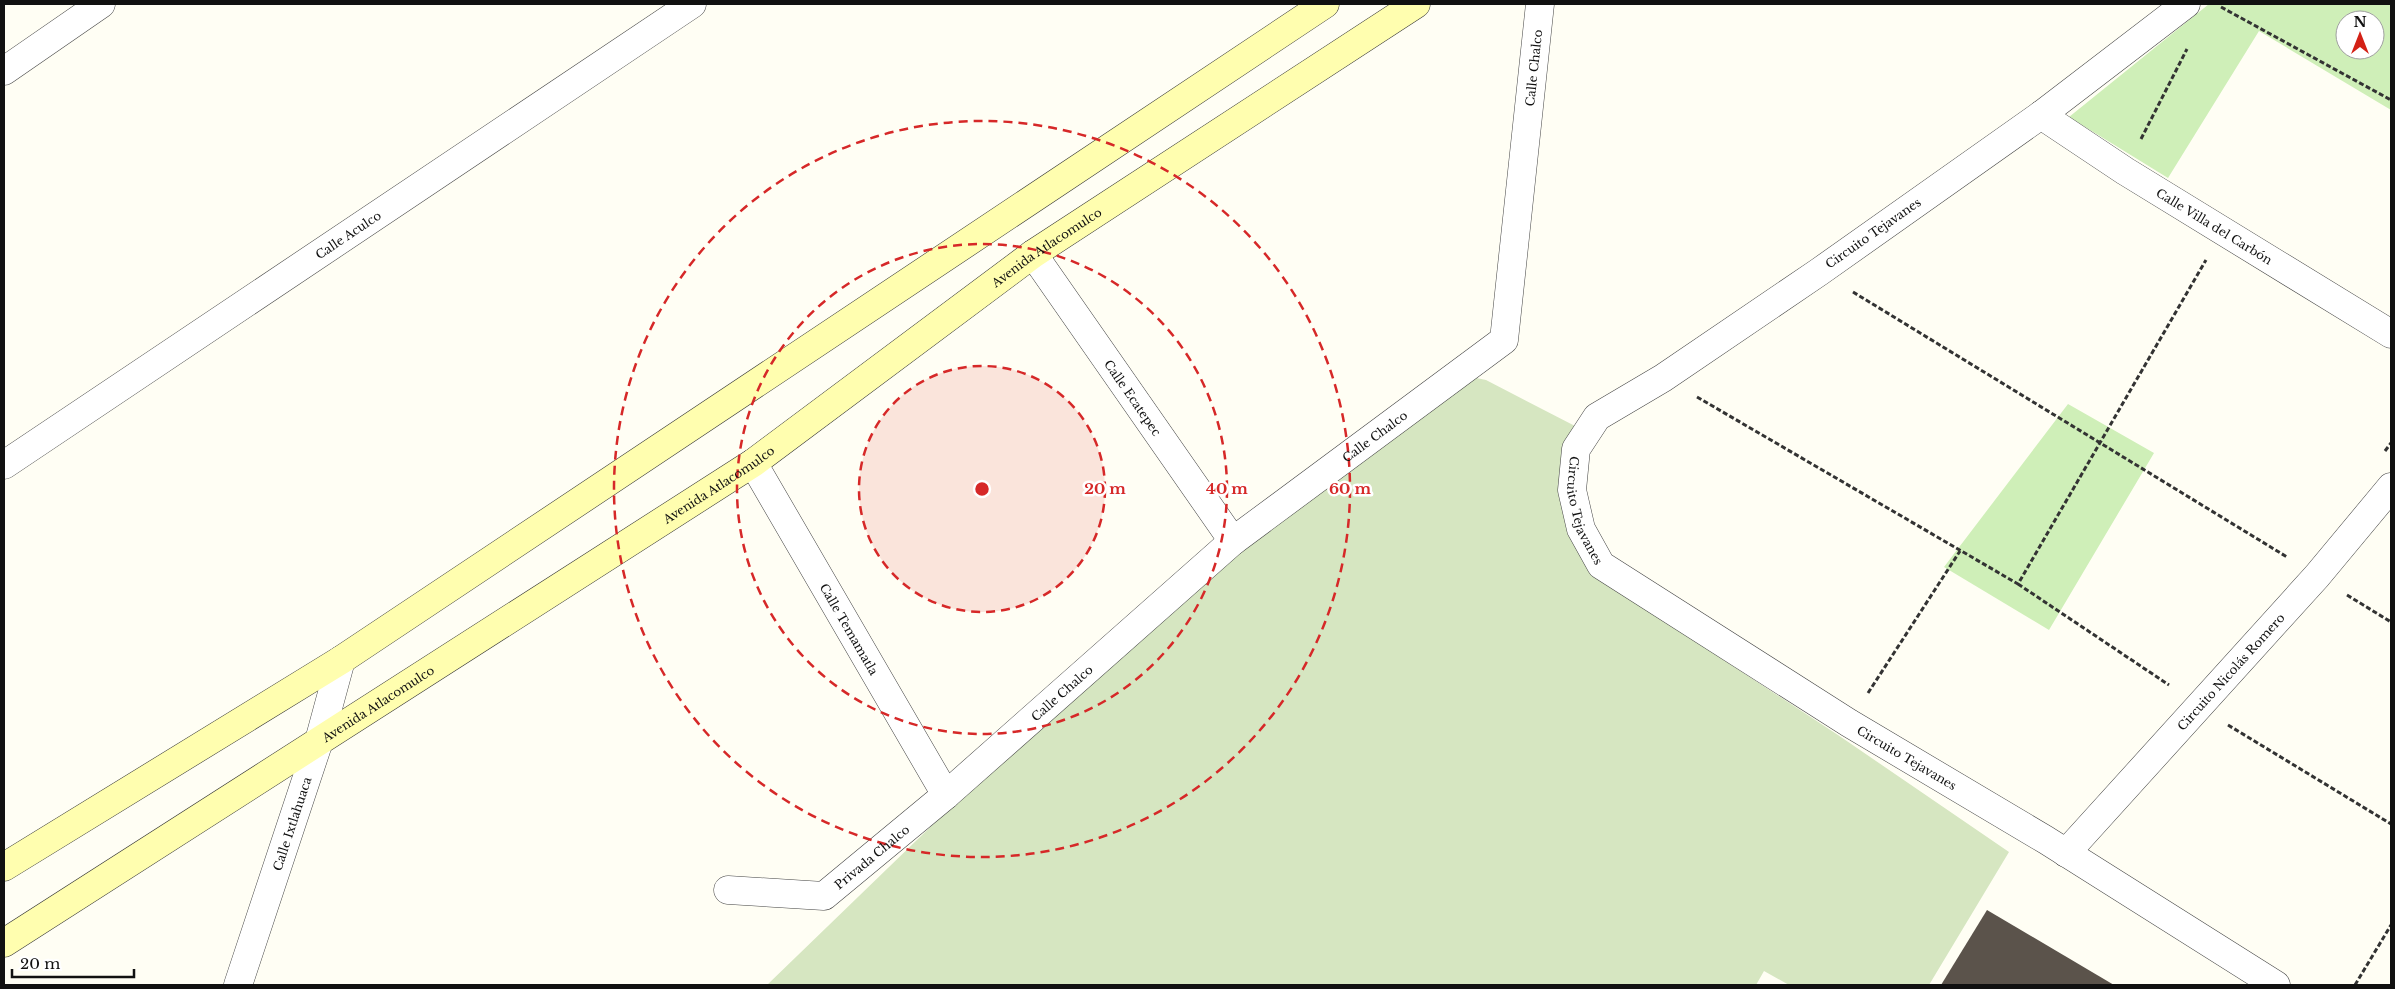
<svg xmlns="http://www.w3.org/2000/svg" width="2395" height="989" font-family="'Libre Baskerville',serif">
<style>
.green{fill:#cfefb8;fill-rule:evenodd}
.cemetery{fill:#d6e6c1}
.building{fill:#5b534b}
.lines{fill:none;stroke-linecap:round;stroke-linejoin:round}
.street-casing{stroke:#444;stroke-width:29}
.secondary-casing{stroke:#333;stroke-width:29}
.path{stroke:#333;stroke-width:3;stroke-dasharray:5 2.5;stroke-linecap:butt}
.street{stroke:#fff;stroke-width:28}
.secondary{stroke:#fffeaf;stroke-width:28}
.ring{fill:none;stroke:#d62828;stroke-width:2.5;stroke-dasharray:9 6}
.labels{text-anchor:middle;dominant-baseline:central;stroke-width:5;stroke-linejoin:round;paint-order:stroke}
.street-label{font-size:12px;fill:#111;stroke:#fff}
.centre{fill:#d62828;stroke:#fff;stroke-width:2.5}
.ring-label{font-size:15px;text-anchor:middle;font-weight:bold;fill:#d62828;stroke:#fff;stroke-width:5;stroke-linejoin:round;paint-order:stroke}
</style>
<rect width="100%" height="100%" fill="#fffef4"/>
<!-- green -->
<path class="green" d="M 2209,4 L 2391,4 L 2391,110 L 2259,31 L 2168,178 L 2069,117 ZM 2345,20 L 2375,20 L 2375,50 L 2345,50 Z
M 2068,404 L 2154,453 L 2049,630 L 1944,567 Z"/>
<!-- cemetery -->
<path class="cemetery" d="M 1462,375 L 1486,380 L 1575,426 L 1590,572 L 1838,735 L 2009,852 L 1929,985 L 1789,985 L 1764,971 L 1756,985 L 767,985 L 950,808 L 1241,546 Z"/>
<!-- building -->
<path class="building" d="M 1987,910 L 2114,985 L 1941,985 Z"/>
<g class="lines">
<!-- street casing -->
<g class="street-casing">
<g id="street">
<path id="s1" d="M 2186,4 L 2041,115 L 1819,272 L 1663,378 L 1597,417 L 1576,449 L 1572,490 L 1581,529 L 1601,565 L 1849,723 L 2046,840 L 2276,985"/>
<path d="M 4,71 L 101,4"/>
<path id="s2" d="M 2041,115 L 2125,171 L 2391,334"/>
<path id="s3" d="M 1033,254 L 1233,541"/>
<path id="s4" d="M 753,463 L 946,795"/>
<path id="s5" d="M 4,465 L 692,4"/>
<path id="s6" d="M 2066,853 L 2317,576 L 2391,487"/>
<path id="s7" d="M 728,890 L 824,896 L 946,795 L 1233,541 L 1504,340 L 1540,4"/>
<path id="s8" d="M 238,985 L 319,741 L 341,660"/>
</g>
</g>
<!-- secondary casing -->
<g class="secondary-casing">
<g id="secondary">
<path d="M 4,867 L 341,660 L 1325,4"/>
<path id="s9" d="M 4,943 L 753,463 L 1033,254 L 1416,4"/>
</g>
</g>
<!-- path -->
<path class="path" d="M 2221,7 L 2391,100
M 2141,139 L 2187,49
M 1853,292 L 2287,557
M 1697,397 L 2018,584 L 2206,260
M 2385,451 L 2391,443
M 2018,584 L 2169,685
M 2347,595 L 2391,622
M 1868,693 L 1960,551
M 2228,725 L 2391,824
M 2355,985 L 2391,925"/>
<!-- street -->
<use href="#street" class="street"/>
<!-- secondary -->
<use href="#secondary" class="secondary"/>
</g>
<!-- distance rings -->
<circle cx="982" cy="489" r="123" fill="#d62828" fill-opacity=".12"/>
<g class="ring">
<circle cx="982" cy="489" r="123"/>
<circle cx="982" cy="489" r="245"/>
<circle cx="982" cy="489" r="368"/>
</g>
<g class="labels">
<!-- street labels -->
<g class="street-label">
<text stroke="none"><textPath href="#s7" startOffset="1249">Calle Chalco</textPath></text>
<text stroke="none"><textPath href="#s2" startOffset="206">Calle Villa del Carbón</textPath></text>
<text transform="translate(1873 233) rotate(-35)">Circuito Tejavanes</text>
<text stroke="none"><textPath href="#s5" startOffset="414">Calle Aculco</textPath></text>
<text stroke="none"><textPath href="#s9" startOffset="1254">Avenida Atlacomulco</textPath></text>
<text stroke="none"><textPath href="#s3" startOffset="175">Calle Ecatepec</textPath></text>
<text stroke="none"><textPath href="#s7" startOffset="814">Calle Chalco</textPath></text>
<text stroke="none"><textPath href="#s9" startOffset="849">Avenida Atlacomulco</textPath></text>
<text stroke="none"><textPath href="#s1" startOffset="822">Circuito Tejavanes</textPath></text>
<text stroke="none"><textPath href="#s4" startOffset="192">Calle Temamatla</textPath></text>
<text stroke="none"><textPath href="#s6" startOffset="245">Circuito Nicolás Romero</textPath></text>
<text stroke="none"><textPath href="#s7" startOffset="409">Calle Chalco</textPath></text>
<text stroke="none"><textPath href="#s9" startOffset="444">Avenida Atlacomulco</textPath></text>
<text stroke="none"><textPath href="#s1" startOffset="1242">Circuito Tejavanes</textPath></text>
<text stroke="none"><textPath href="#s8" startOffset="170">Calle Ixtlahuaca</textPath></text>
<text stroke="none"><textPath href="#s7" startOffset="158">Privada Chalco</textPath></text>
</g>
</g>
<circle cx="982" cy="489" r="8" class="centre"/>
<g class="ring-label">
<text x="1105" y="494">20 m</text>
<text x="1227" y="494">40 m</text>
<text x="1350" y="494">60 m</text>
</g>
<!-- border -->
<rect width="2395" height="989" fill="none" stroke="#111111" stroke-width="10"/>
<!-- north arrow -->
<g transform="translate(2360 35)"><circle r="24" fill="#ffffff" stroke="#a0a0a0"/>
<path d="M0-4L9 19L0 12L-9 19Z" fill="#d32116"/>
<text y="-8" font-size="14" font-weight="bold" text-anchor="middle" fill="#111111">N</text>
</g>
<!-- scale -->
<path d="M12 969v8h122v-8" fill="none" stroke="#111111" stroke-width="2.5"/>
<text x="20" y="969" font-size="15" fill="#111111" stroke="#ffffff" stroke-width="4" paint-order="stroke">20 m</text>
</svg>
